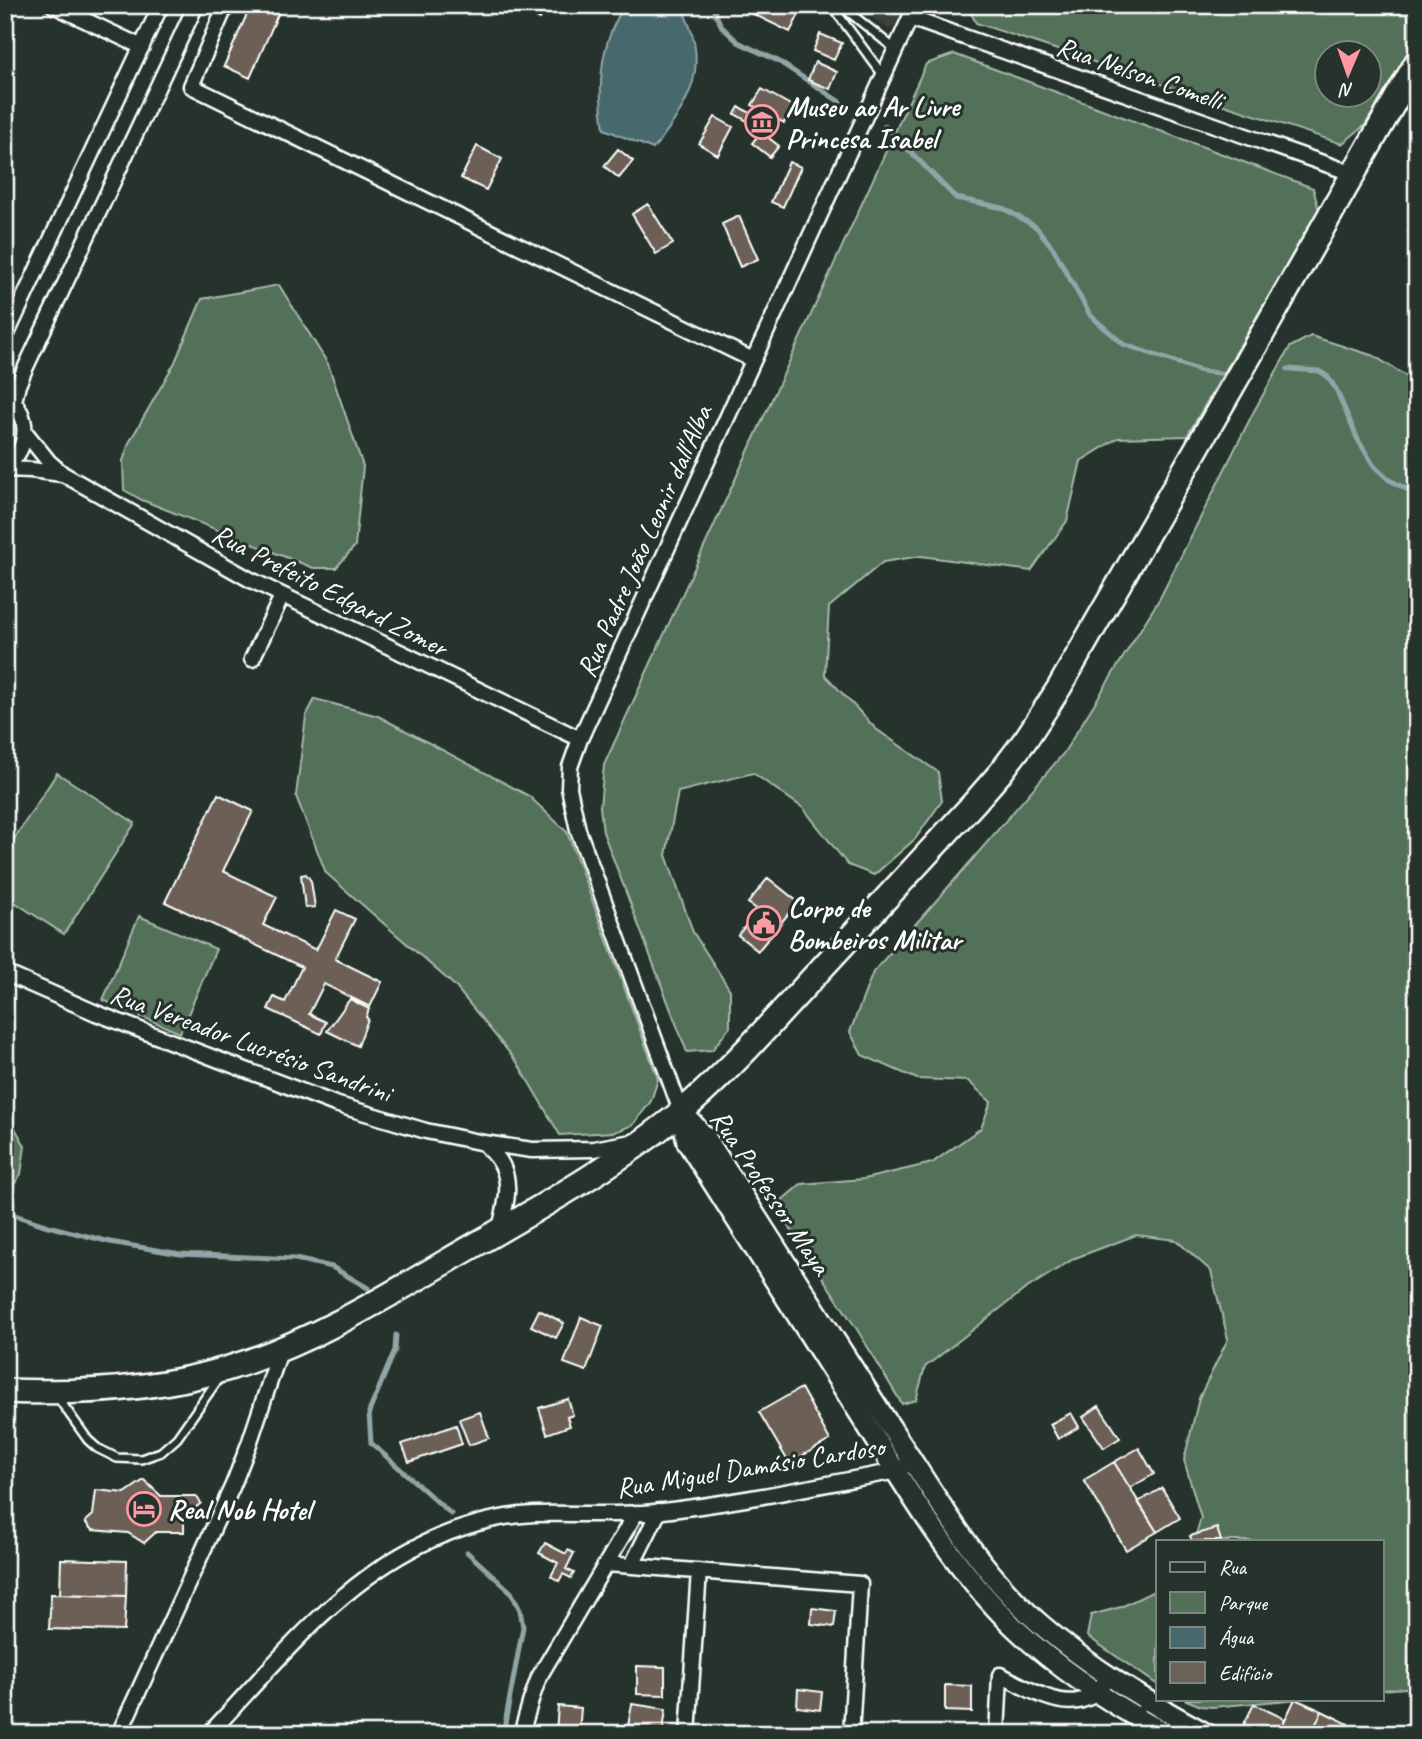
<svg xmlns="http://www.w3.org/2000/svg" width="1422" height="1739" font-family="Caveat,sans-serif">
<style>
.built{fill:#3b413a}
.green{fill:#527058;stroke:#a8b8ac;stroke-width:2;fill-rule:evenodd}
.water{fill:#47696d;stroke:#91a5a7;stroke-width:2}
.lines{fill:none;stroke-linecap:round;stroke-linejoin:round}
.stream{stroke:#91a5a7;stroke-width:5}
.building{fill:#6c6157;stroke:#fff;stroke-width:2}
.lane-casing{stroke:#fff;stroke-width:12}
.street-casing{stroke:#fff;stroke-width:19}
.secondary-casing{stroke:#fff;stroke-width:24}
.primary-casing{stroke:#fff;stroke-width:28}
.lane{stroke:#26332d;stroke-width:7}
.street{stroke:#26332d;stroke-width:14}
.secondary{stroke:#26332d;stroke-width:19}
.primary{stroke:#26332d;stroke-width:23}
.labels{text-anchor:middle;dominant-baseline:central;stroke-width:6;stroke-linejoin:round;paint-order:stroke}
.street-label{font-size:28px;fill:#fff;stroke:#26332d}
.poi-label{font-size:28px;font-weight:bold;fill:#fff;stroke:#26332d;text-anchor:start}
</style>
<rect width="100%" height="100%" fill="#26332d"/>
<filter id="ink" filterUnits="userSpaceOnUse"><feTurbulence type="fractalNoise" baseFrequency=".0143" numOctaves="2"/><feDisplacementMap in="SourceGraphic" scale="14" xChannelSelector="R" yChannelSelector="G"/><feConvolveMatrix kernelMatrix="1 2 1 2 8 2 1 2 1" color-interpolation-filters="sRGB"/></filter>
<g filter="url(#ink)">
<!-- built -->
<path class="built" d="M 855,5 L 909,5 L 900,26 L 888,29 Z"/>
<!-- green -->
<path class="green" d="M 967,5 L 1417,5 L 1417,40 L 1365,125 L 1342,144 L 976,23 ZM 1328,52 L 1370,52 L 1370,94 L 1328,94 Z
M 954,54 L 1313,188 L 1319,210 L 1187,436 L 1118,438 L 1081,461 L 1067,521 L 1031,571 L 921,556 L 883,562 L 829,607 L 825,675 L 876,729 L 938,772 L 942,801 L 915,839 L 874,875 L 848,865 L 803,808 L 753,773 L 678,792 L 666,855 L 693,932 L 730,990 L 730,1027 L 712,1050 L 687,1052 L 603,832 L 600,807 L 604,765 L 926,64 Z
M 279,285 L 328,364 L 363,466 L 355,546 L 336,568 L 313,568 L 142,500 L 124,490 L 123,461 L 129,443 L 175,362 L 202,299 Z
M 1311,336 L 1374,356 L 1417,383 L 1417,1687 L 1382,1690 L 1382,1541 L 1194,1541 L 1201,1518 L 1184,1460 L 1199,1398 L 1228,1339 L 1211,1271 L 1176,1240 L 1136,1235 L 1075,1258 L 1024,1290 L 925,1367 L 916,1400 L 902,1404 L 858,1331 L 775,1206 L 801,1184 L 864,1179 L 932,1163 L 981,1128 L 991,1102 L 968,1081 L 917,1079 L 862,1055 L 850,1032 L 873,972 L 959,875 L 1063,754 L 1160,598 L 1254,411 L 1290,347 Z
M 315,699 L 378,716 L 529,796 L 567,832 L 658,1079 L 651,1101 L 633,1125 L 615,1132 L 560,1135 L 517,1062 L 455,986 L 326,873 L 296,796 L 306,716 Z
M 57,773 L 135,823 L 64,934 L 5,896 L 5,853 Z
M 139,916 L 216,949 L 180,1033 L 103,1000 Z
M 5,1117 L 11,1121 L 25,1146 L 21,1174 L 5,1198 Z
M 1158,1589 L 1158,1685 L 1087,1636 L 1091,1615 L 1121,1607 Z
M 1184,1699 L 1299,1699 L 1213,1707 L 1201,1706 Z"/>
<!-- water -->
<path class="water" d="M 625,5 L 680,5 C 712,62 692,102 653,149 L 604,129 C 597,85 600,43 625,5 Z"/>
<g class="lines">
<!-- stream -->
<path class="stream" d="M 711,5 L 722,27 L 738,42 L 778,61 L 840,102
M 885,126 L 956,198 L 1003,208 L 1036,227 L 1053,248 L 1090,315 L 1123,344 L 1201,371 L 1228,374
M 1288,369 L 1319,371 L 1327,376 L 1336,389 L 1358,440 L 1374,466 L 1388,479 L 1417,495
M 5,1212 L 48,1226 L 110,1242 L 180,1254 L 295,1259 L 332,1267 L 368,1288
M 396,1335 L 395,1350 L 369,1412 L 371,1443 L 451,1514
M 467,1552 L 511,1592 L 520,1610 L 523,1627 L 503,1734"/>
</g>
<!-- building -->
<path class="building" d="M 251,5 L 282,5 L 250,78 L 224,66 Z
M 520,5 L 547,5 L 540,19 L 519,8 Z
M 735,5 L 804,5 L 790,32 Z
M 820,34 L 842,43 L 834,60 L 813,51 Z
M 815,62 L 837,72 L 830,89 L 808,80 Z
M 762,89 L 794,107 L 784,123 L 752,105 Z
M 739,107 L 762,119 L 758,127 L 735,114 Z
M 715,117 L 733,127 L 718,155 L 699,144 Z
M 761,132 L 779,146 L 770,157 L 752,143 Z
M 477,146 L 502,159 L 486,190 L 461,178 Z
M 618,149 L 633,161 L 619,178 L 604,166 Z
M 789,162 L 801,167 L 783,207 L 771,202 Z
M 648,204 L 673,244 L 656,254 L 632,214 Z
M 739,216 L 758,259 L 740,267 L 722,224 Z
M 218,794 L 253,811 L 223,871 L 277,897 L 263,925 L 316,950 L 336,910 L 355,919 L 335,959 L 382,982 L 370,1007 L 324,984 L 309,1014 L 326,1022 L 321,1034 L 268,1009 L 274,997 L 285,1002 L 302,967 L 165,902 Z
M 306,874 L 311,881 L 315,907 L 305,908 L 301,875 Z
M 768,878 L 798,902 L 758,951 L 738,935 L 758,910 L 748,903 Z
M 350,999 L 369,1009 L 366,1017 L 368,1019 L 358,1046 L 327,1031 Z
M 539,1310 L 564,1323 L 556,1338 L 531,1326 Z
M 581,1317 L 603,1326 L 586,1371 L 564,1363 Z
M 801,1388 L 830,1440 L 789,1463 L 759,1412 Z
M 568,1399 L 573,1415 L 567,1417 L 570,1426 L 547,1434 L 539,1408 Z
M 1099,1406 L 1120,1438 L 1104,1448 L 1083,1417 Z
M 480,1412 L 489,1438 L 469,1445 L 459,1419 Z
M 1071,1413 L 1079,1427 L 1058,1439 L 1050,1424 Z
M 456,1425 L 462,1444 L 409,1462 L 402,1444 Z
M 1139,1448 L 1154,1474 L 1130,1488 L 1114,1462 Z
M 1114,1462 L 1157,1532 L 1126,1550 L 1084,1480 Z
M 144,1480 L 161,1496 L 196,1496 L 201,1503 L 184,1518 L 184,1532 L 156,1532 L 144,1543 L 128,1533 L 92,1530 L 85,1522 L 93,1515 L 96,1490 L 125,1493 Z
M 1162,1488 L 1180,1518 L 1157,1532 L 1138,1502 Z
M 1217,1528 L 1221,1541 L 1192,1541 L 1190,1536 Z
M 545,1543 L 566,1554 L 568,1550 L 574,1553 L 566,1569 L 574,1573 L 571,1578 L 563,1574 L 559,1581 L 551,1576 L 558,1563 L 539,1553 Z
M 61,1559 L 127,1561 L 126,1596 L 60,1594 Z
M 51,1594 L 126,1596 L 124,1631 L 49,1629 Z
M 812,1608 L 836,1611 L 834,1627 L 811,1624 Z
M 637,1666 L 665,1667 L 665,1695 L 637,1694 Z
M 945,1685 L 972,1686 L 972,1712 L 945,1711 Z
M 798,1689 L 822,1692 L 820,1710 L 797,1707 Z
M 1295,1699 L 1322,1711 L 1311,1734 L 1278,1734 Z
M 632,1704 L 666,1709 L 663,1731 L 628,1726 Z
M 1254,1704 L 1285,1719 L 1278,1734 L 1253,1734 L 1242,1728 Z
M 558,1706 L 581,1708 L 579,1733 L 556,1732 Z
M 1322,1711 L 1348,1724 L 1343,1734 L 1311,1734 Z"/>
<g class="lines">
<!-- lane casing -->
<g class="lane-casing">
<path id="lane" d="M 831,5 L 883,75
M 840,5 L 895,49
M 56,1395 L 88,1440 L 97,1448 L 117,1458 L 141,1459 L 161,1452 L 177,1438 L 219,1378
M 1137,1734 L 1143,1699"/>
</g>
<!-- street casing -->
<g class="street-casing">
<path id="street" d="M 53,5 L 142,47
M 226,5 L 191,86 L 753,360
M 910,18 L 1354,174
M 5,338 L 161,5
M 5,393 C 31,415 31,446 5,468
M 14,401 L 18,385 L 24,371 L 196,5
M 25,432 L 49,462 L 63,474 L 249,579 L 580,739
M 5,469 L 31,470 L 62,474
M 252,659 L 282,596
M 5,973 L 96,1013 L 335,1104 L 426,1131 L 484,1143 L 532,1150 L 594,1149 L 637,1141
M 681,1111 L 578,830 L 569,788 L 570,767 L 580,739 L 916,5
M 484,1143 C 489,1149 495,1154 499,1160 C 514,1182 505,1209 499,1231
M 607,1564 L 860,1584 L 851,1734
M 632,1565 L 659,1511
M 119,1734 L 233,1485 L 249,1444 L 281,1348
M 209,1734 C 271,1668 331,1592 412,1549 C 450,1530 491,1516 534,1514 C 574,1513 615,1516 655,1512 C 736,1503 816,1486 896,1471 L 913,1461
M 521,1734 L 531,1700 L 539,1677 L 636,1513
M 688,1734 L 699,1571
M 997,1734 L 1000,1675 C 1022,1685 1053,1706 1078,1701 C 1085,1700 1092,1696 1099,1693 L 1107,1675"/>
</g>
<!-- secondary casing -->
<g class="secondary-casing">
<path id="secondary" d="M 681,1111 L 706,1138 C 766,1232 826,1326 886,1420 C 932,1490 975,1567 1039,1623 C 1090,1668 1148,1702 1207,1734
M 681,1112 L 687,1142 C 745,1234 803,1325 861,1416 C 907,1489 952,1567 1014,1627 C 1059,1670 1111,1704 1166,1734"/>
</g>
<!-- primary casing -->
<g class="primary-casing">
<path id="primary" d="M 5,1391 C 79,1394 155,1390 226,1369 C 305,1345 378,1302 449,1260 C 528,1214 610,1170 681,1112 C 706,1091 728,1069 750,1046 L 974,803 L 1001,772 L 1026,739 L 1059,688 L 1236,380 L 1417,62"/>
</g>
<!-- lane -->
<use href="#lane" class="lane"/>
<!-- street -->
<use href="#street" class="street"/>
<!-- secondary -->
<use href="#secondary" class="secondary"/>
<!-- primary -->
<use href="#primary" class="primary"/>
</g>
</g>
<!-- icons -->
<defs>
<g id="museum-ring" transform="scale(1.75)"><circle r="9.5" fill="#26332d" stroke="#ff9aa2" stroke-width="1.5"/><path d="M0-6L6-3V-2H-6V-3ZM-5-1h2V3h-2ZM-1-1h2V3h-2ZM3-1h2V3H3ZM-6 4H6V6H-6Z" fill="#ff9aa2"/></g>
<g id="civic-ring" transform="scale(1.75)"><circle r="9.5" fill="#26332d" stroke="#ff9aa2" stroke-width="1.5"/><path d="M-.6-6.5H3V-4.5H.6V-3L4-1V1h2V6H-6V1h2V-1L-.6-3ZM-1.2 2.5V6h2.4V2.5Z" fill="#ff9aa2"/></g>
<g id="hotel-ring" transform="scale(1.75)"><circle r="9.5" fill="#26332d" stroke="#ff9aa2" stroke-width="1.5"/><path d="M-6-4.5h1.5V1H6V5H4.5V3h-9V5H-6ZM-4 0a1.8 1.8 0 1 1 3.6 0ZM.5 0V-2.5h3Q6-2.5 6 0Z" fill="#ff9aa2"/></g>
</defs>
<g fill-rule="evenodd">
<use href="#museum-ring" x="762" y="122"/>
<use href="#civic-ring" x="764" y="923"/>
<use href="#hotel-ring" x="144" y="1509"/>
</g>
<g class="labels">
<!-- street labels -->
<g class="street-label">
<text transform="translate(1140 73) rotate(19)">Rua Nelson Comelli</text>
<text transform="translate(644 541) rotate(-66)">Rua Padre João Leonir dall'Alba</text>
<text transform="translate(330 590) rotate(27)">Rua Prefeito Edgard Zomer</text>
<text transform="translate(251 1043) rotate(20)">Rua Vereador Lucrésio Sandrini</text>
<text transform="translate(771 1192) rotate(56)">Rua Professor Maya</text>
<text transform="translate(750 1467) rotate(-9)">Rua Miguel Damásio Cardoso</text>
</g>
<!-- poi labels -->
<g class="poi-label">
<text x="786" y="106">Museu ao Ar Livre<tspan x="786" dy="32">Princesa Isabel</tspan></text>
<text x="788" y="907">Corpo de<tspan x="788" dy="32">Bombeiros Militar</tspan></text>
<text x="168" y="1509">Real Nob Hotel</text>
</g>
</g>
<!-- margin -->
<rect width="1422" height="1739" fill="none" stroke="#26332d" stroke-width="28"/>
<rect x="14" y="14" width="1394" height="1711" fill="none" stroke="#fff" stroke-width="2.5" filter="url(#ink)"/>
<!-- legend -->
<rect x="1156" y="1540" width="228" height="161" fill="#26332d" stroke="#7d8581" stroke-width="2"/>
<rect x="1170" y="1562" width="35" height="10" fill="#26332d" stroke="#7d8581" stroke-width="2"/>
<text x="1219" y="1574" font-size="21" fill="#ffffff">Rua</text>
<rect x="1170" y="1592" width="35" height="21" fill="#527058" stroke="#7d8581" stroke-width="2"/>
<text x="1219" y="1610" font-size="21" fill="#ffffff">Parque</text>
<rect x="1170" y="1627" width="35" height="21" fill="#47696d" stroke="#7d8581" stroke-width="2"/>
<text x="1219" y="1644" font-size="21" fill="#ffffff">Água</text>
<rect x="1170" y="1662" width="35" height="21" fill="#6c6157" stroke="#7d8581" stroke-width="2"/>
<text x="1219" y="1680" font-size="21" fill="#ffffff">Edifício</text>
<!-- north arrow -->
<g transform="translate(1348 74) rotate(182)"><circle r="33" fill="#26332d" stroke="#7d8581" stroke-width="2"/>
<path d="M0-5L12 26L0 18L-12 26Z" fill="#ff9aa2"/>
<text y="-10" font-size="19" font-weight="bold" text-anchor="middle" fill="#ffffff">N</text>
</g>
</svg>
